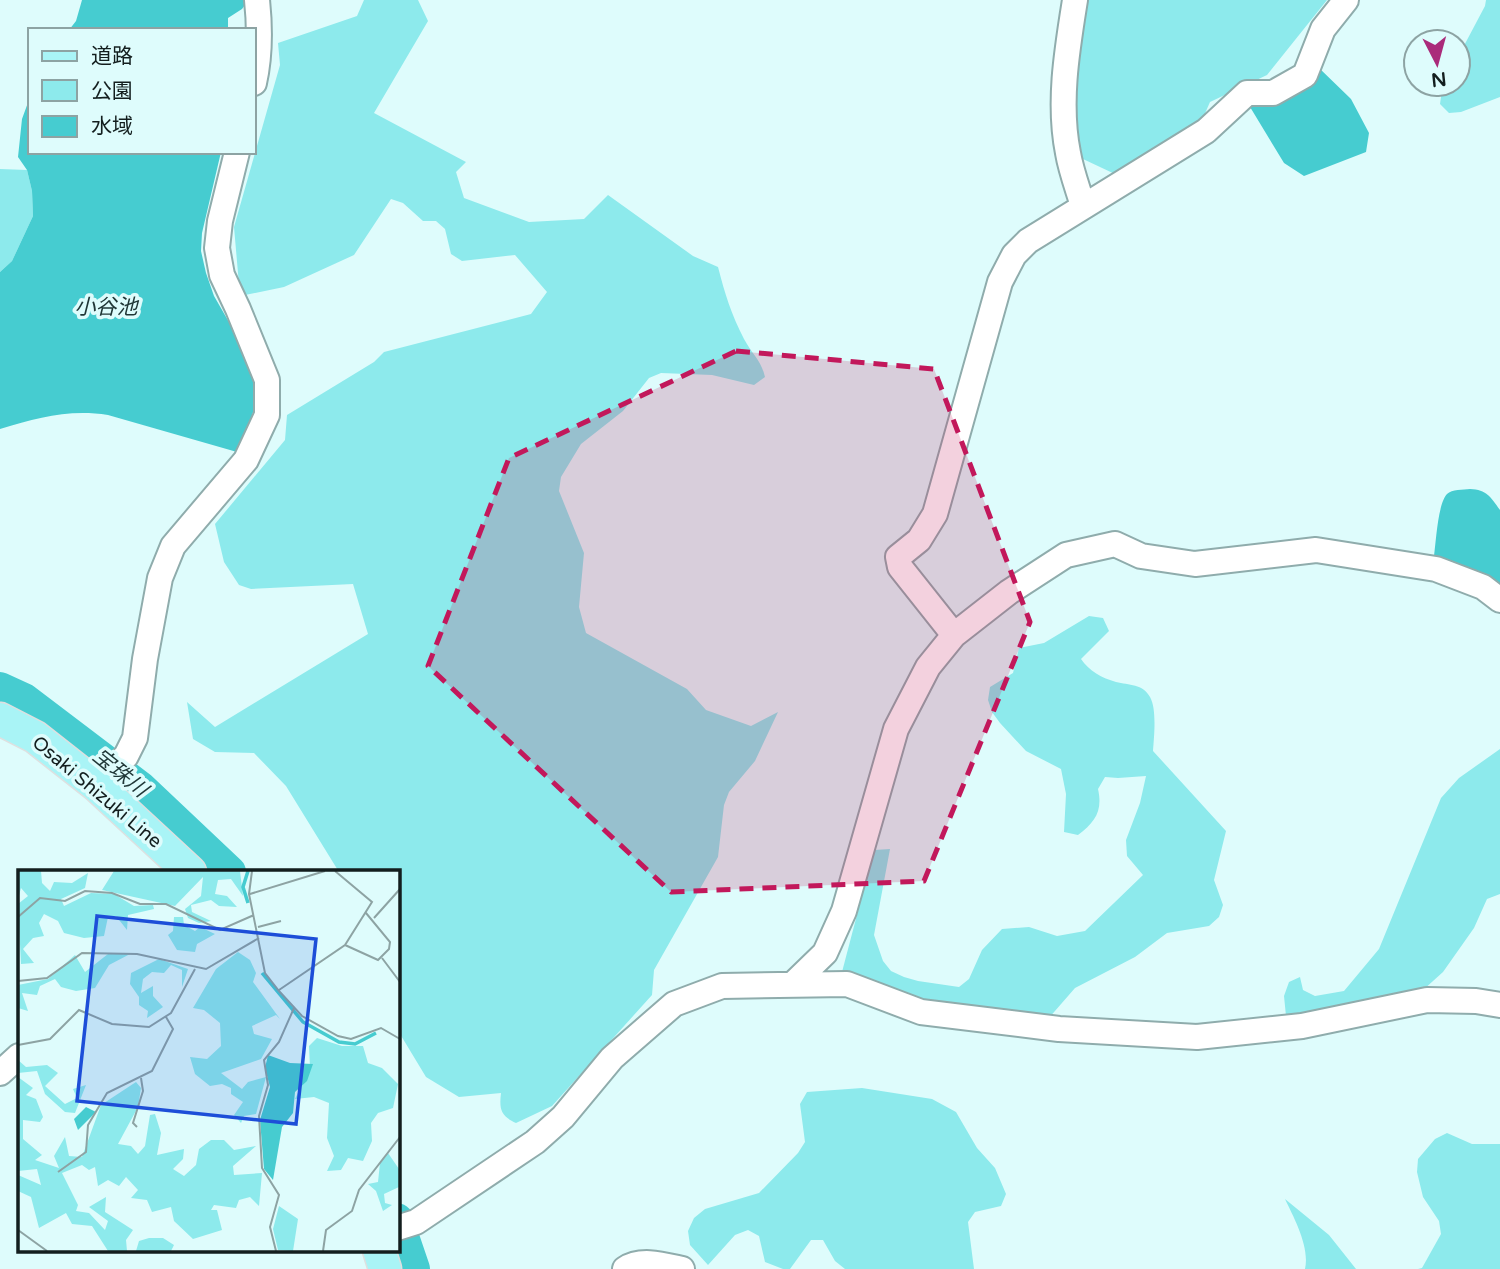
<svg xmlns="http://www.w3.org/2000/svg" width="1500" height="1269" font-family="'Varela Round','Noto Sans JP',sans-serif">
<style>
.green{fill:#8deaec}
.water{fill:#46ccd0}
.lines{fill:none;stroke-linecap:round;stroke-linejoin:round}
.river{stroke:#46ccd0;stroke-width:32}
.minor-casing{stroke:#8facac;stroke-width:28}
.major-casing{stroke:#dee0e0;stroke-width:35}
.minor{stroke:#fff;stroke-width:24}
.major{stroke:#a9f4f6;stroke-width:32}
.marked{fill:#c2185b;fill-opacity:0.2;stroke:#c2185b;stroke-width:5;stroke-dasharray:14 9;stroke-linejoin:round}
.labels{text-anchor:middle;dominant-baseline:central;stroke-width:7;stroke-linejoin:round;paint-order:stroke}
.street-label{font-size:19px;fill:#131e1e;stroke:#defcfc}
.water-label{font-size:21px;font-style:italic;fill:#203737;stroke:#defcfc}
.inset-river{fill:none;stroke:#46ccd0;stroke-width:3.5}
.inset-road{fill:none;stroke:#8da3a3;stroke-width:2}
.view{fill:#1d4ed8;fill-opacity:0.15;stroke:#1d4ed8;stroke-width:3.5}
.inset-edge{fill:none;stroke:#131e1e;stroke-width:3.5}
</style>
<rect width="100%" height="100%" fill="#defcfc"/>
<!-- green -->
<path class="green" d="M 364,0 L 418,0 L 428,21 L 374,113 L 466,162 L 456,172 L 464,198 L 529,222 L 584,219 L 608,195 L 693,256 L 718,267 C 725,294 731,314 744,339 C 752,354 761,360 765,377 L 754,385 L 712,375 L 661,373 L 649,378 L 623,411 L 581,444 L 561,477 L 559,491 L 584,553 L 579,607 L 586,633 L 687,689 L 706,710 L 751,726 L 778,712 L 755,761 L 729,792 L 724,805 L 718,857 L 654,970 L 652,995 L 552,1106 L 516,1123 C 501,1116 499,1110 501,1093 L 459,1097 L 426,1077 L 397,1029 L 397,872 L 339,872 L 286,786 L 254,753 L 215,752 L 193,739 L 187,702 L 215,727 L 368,634 L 353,584 L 251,589 L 239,585 L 224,562 L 215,524 L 285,440 L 287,415 L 374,362 L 384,352 L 531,314 L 547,292 L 515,255 L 462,261 L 451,254 L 445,229 L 436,221 L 423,221 L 403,203 L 391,199 L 354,255 L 284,287 L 240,296 L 234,227 L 280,65 L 278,43 L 357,16 Z
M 1085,0 L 1327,0 L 1267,75 L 1210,102 L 1196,134 L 1117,175 L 1083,159 L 1074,133 L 1072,120 Z
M 1486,0 L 1500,0 L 1500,97 L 1461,112 L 1449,113 L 1440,104 L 1442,90 L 1444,84 L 1458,84 L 1458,57 L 1485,6 Z
M 0,169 L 27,170 L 32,191 L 33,216 L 12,261 L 0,272 Z
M 1089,616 L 1103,618 L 1109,631 L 1081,659 C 1089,671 1102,678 1116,682 C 1129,685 1143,684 1150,697 C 1157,709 1154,737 1153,751 L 1226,831 L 1214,880 L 1223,905 L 1219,917 L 1209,926 L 1167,933 L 1135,957 L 1075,988 L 1048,1019 L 927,1008 L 842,972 L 874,850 L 890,849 L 874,935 L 883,961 L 891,971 L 904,977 L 918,981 L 959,987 L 969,979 L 982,950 L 1002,929 L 1029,927 L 1057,936 L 1085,931 L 1143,875 L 1127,856 L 1126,840 L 1140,803 L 1146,776 L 1118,778 L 1105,777 L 1098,789 C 1103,811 1095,822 1078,835 L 1064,832 L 1066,794 L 1061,769 L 1026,751 L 1000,723 L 992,712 L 988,700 L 990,687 L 1013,673 L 1019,648 L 1044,643 Z
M 1500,749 L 1500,894 L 1487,899 L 1474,928 L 1443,972 L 1392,1018 L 1286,1016 L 1284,996 L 1289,982 L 1300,977 L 1303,990 L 1315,996 L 1344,991 L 1379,949 L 1441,798 L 1459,778 Z
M 862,1088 L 932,1099 L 956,1112 L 977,1148 L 995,1168 L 1006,1194 L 1001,1206 L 975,1212 L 968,1222 L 974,1269 L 845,1269 L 835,1261 L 823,1240 L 811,1240 L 790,1269 L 783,1269 L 765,1262 L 759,1236 L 748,1230 L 735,1235 L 708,1265 L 690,1245 L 688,1231 L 694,1218 L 705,1209 L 759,1193 L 798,1153 L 805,1142 L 800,1104 L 807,1092 Z
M 1447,1133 L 1472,1144 L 1500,1144 L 1500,1269 L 1418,1269 L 1422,1268 L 1441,1234 L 1439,1221 L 1423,1197 L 1417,1172 L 1418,1159 L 1435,1139 Z
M 1285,1199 L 1329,1235 L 1356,1269 L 1305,1269 C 1310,1247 1294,1218 1285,1199 Z"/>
<!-- water -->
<path class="water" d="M 82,0 L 244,0 L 245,5 L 242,9 L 228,18 L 228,30 L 69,30 L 76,21 Z
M 1317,66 L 1351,99 L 1369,133 L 1366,152 L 1304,176 L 1284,163 L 1244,97 Z
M 30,97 L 30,152 L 221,152 L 202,233 L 201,251 L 206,273 L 214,296 L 249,357 L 252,372 L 256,401 L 248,431 L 237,452 L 108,415 C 68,409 38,418 0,429 L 0,272 L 12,261 L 33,216 L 32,191 L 27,170 L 18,157 L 22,119 Z
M 1470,489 C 1487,490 1490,496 1500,510 L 1500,591 L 1434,556 C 1436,542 1438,503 1447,494 C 1452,489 1463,490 1470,489 Z"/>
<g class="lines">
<!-- river -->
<path class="river" d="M 0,688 L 24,699 L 140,787 L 230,872
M 397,1219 L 414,1269"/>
<!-- minor casing -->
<g class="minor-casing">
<path id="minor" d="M 1075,0 C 1067,50 1058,103 1068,153 C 1071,171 1078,189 1083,206
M 254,83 C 260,56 260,28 257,0
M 954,635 L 900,567 L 898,557 L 919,540 L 935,514 L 1000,282 L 1014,255 L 1028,241 L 1206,131 L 1247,93 L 1273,93 L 1305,75 L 1323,29 L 1346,0
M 96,785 L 126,756 L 135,738 L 145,659 L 160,578 L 173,546 L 246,460 L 267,415 L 267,380 L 238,309 L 222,275 L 217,248 L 220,221 L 237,152
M 793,984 L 825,953 L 844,911 L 896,729 L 928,667 L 954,635 L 1009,592 L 1066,555 L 1115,544 L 1141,556 L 1195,564 L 1316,550 L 1436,569 L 1483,587 L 1500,600
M 0,1073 L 19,1056
M 397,1228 L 416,1222 L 535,1142 L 563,1117 L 612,1058 L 674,1004 L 722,986 L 847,984 L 921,1012 L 1059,1029 L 1197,1037 L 1302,1026 L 1427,1000 L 1476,1001 L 1500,1005
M 625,1269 C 641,1258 664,1265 682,1269"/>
</g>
<!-- major casing -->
<g class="major-casing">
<path id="major" d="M 0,719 L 35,737 L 96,785 L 190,872
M 379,1250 L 385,1269"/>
</g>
<!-- minor -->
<use href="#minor" class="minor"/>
<!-- major -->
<use href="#major" class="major"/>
</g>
<!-- marked area -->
<path class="marked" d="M 736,351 L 934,369 L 1030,622 L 924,881 L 671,892 L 428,666 L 509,458 Z"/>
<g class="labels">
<!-- street labels -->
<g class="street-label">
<text transform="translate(97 792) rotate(40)">Osaki Shizuki Line</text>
</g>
<!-- water labels -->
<g class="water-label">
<text x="106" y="307">小谷池</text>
<text transform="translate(120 773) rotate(39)">宝珠川</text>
</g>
</g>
<!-- overview -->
<g transform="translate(18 870)">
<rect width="382" height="382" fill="#defcfc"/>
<path d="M 0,1 L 23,1 L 24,13 L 32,21 L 36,12 L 54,13 L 70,3 L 67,18 L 43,29 L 46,36 L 73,23 L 96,24 L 116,36 L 135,35 L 136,39 L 110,45 L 109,60 L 98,46 L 90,47 L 86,66 L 66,68 L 46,63 L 40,51 L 26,44 L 21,53 L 26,66 L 15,68 L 5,79 L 16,93 L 3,94 L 0,34 L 10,26 L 3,18 L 0,29 ZM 96,1 L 222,1 L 225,26 L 213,9 L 200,10 L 197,24 L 209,26 L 219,37 L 201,36 L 193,30 L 173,35 L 174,42 L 193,51 L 181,53 L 170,48 L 167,39 L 183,26 L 185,7 L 157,36 L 84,20 ZM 156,47 L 165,47 L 166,55 L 177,61 L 182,57 L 197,64 L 179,74 L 177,82 L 159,80 L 150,65 L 155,61 ZM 220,82 L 232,90 L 238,103 L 235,112 L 262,149 L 258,145 L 234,156 L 236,164 L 254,169 L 243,189 L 203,203 L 224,219 L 230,212 L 248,207 L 238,244 L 226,246 L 223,253 L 216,245 L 225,232 L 213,224 L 213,218 L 204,214 L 192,216 L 177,204 L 172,187 L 189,189 L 203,176 L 202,153 L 186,140 L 175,138 L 198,99 ZM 90,84 L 112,84 L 91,95 L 77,118 L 58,121 L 43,117 L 37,109 L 22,116 L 19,125 L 4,123 L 10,141 L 0,138 L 0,115 L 30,109 L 57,85 L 67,102 ZM 141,89 L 170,99 L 164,117 L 164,100 L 153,95 L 146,103 L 134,102 L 125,109 L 123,123 L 135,116 L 135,126 L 145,137 L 129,148 L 130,141 L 121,135 L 121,127 L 112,114 L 113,103 ZM 299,168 L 324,176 L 345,176 L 350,193 L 364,198 L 380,214 L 375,238 L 360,243 L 353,253 L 354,271 L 345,291 L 330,288 L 323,300 L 309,301 L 316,286 L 309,268 L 311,233 L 296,227 L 277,229 L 292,198 L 291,176 ZM 0,190 L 8,197 L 29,195 L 40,203 L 27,216 L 47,234 L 59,228 L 55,219 L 68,215 L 57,243 L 47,242 L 27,224 L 19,201 L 0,203 ZM 0,207 L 15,218 L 8,225 L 18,229 L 25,247 L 22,252 L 5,250 L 5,269 L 24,285 L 17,290 L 41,298 L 36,286 L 47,267 L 51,286 L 64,287 L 83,235 L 118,212 L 123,218 L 120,237 L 100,274 L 113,276 L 120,284 L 127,276 L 132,245 L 137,244 L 143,263 L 139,285 L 166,279 L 165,289 L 155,299 L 166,306 L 178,295 L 181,279 L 193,270 L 206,270 L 216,280 L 238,276 L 215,296 L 216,305 L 244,303 L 241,336 L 232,327 L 221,330 L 218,338 L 196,335 L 193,340 L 199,340 L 204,360 L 175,369 L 156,351 L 153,337 L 134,342 L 129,330 L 113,328 L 120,320 L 108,307 L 101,316 L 90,310 L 80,316 L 77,297 L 71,300 L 64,295 L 44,303 L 60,335 L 58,341 L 71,343 L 87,360 L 90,351 L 71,337 L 88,327 L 87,342 L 115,360 L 108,370 L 109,381 L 90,381 L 74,356 L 54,354 L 48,343 L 21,358 L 13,327 L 0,321 L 0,305 L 23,315 L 19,299 L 0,301 ZM 370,283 L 381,299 L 381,317 L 366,324 L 367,333 L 374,335 L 365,341 L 358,321 L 350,314 L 360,312 L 362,293 ZM 261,336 L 280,349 L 275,381 L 260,380 L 255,359 ZM 131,368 L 145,368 L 156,375 L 153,381 L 118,381 L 121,371 Z" fill="#8deaec"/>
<path d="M 250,185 L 272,193 L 295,194 L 289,211 L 277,222 L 275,243 L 264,257 L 255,310 L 246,299 L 242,250 L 252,217 L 247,198 ZM 68,237 L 78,242 L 60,260 L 56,249 Z" fill="#46ccd0"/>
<path class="inset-river" d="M 230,33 L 225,17 L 230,1M 244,103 L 285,152 L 321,172 L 337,174 L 358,163"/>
<path class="inset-road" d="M 234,1 L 231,24 L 247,103 L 261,121 L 284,146 L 320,166 L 333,169 L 363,158 L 382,169M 232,24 L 307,1M 0,47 L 22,28 L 47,31 L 67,21 L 94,23 L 122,34 L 148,34 L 202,60 L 236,45M 356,48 L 382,19M 240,57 L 263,51M 327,75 L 360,90 L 371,79 L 372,72 L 348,43M 364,88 L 382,112M 0,111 L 29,108 L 64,83 L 119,84 L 188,99 L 241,68M 261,120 L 327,75 L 354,32 L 317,1M 0,175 L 32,169 L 61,140 L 94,154 L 131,157 L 153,143 L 177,99M 119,257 L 115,253 L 125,221 L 123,208M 40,302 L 68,282 L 70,255 L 89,223 L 134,201 L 155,159 L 148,147M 0,360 L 29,381M 258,381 L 252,357 L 261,325 L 244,298 L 241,246 L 250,215 L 246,190 L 261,172 L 276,138M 305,381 L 308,360 L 334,341 L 341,320 L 382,267"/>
<path class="view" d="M 79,46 L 298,69 L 278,254 L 59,231 Z"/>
<rect width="382" height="382" class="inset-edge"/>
</g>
<!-- legend -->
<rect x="28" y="28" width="228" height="126" fill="#defcfc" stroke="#8da3a3" stroke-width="2"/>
<rect x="42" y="51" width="35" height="10" fill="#a9f4f6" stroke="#8da3a3" stroke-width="2"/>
<text x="91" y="63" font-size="21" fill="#131e1e">道路</text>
<rect x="42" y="80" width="35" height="21" fill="#8deaec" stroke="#8da3a3" stroke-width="2"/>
<text x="91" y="98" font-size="21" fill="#131e1e">公園</text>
<rect x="42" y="116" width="35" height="21" fill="#46ccd0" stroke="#8da3a3" stroke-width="2"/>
<text x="91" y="133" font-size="21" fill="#131e1e">水域</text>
<!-- north arrow -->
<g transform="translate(1437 63) rotate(174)"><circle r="33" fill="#defcfc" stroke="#8da3a3" stroke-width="2"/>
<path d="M0-5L12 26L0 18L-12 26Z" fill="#aa2b7a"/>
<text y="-10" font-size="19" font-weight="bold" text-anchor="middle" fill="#131e1e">N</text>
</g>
</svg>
